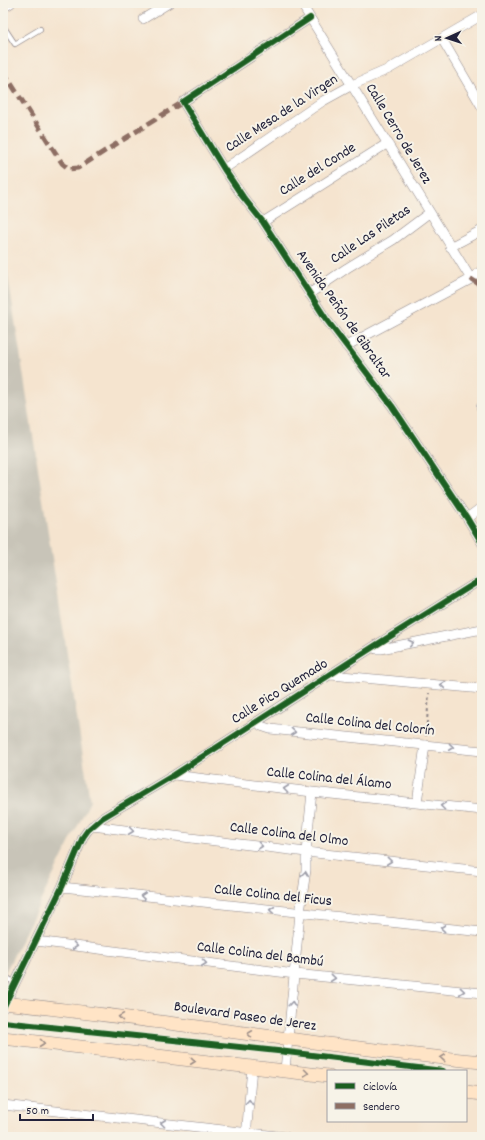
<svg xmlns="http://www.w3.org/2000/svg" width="485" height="1140" font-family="Dekko,sans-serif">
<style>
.industrial{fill:#c8c4b8}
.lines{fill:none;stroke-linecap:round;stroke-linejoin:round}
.service-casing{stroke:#8c8385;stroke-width:6}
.minor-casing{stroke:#8c8385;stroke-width:10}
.secondary-casing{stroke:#8c8385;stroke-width:14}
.path{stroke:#8c8385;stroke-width:2;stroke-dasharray:3 3;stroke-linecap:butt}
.service{stroke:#fff;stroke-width:4.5}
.minor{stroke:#fff;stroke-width:9}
.secondary{stroke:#ffe4c6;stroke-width:13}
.quiet{stroke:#8d6e63;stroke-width:5;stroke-dasharray:10 5;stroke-linecap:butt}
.cycleway-casing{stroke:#f7f3e8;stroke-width:8}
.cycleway{stroke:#1b5e20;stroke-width:6}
.oneway{stroke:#9c9ca7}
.oneway2{stroke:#9c8d87}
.labels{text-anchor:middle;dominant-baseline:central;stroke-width:4;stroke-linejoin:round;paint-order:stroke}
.street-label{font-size:15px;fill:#22223b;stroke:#f7f3e8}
</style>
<rect width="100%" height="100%" fill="#f7f3e8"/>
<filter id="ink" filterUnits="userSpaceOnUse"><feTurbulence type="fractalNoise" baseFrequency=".025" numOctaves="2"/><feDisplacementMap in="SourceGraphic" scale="8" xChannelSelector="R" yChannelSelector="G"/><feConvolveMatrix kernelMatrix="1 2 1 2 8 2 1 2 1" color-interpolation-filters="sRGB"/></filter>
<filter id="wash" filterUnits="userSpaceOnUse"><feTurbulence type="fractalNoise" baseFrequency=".012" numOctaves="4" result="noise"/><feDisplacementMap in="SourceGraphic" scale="16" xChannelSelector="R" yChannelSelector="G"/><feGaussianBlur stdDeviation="0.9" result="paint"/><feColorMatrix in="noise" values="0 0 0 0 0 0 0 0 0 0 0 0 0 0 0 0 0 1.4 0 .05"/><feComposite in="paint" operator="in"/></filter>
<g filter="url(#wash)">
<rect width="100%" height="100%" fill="#f5e4cf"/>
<!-- industrial -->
<path class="industrial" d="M 3,244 L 90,801 L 3,977 Z"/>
</g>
<g filter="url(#ink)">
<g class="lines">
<!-- service casing -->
<g class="service-casing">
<path id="service" d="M 3,26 L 15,44 L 40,29
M 3,975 L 15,983"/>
</g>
<!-- minor casing -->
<g class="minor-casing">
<path id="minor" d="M 301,3 L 471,279
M 3,8 L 11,3
M 310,18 L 183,102 L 224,169 L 243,197 L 263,222 L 326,319 L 392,406 L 467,518 L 482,543
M 143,19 L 169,3
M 442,39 L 482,107
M 224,169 L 323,101 L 352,85 L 389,69 L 482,15
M 263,222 L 388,143
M 450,247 L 482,230
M 309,294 L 347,268 L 393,240 L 429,213
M 346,346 L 471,279 L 482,270
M 481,407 L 482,409
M 467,518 L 482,507
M 373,647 L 376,649 L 381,649 L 482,629
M 331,675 L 482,689
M 258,721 L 261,726 L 270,729 L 482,751
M 174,775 L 312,792 L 482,810
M 417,803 L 425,745
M 92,826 L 306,852 L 482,871
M 62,887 L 482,932
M 36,941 L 295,974 L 482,993
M 3,1008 L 62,887 L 83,837 L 88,830 L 102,818 L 174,775 L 373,647 L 482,579
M 285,1070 L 300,913 L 306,870 L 306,852 L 312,792
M 3,1105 L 286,1137
M 246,1137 L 252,1067"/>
</g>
<!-- secondary casing -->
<g class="secondary-casing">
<path id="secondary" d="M 3,1003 C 163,1020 322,1046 482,1062
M 3,1038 L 328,1076
M 466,1092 L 482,1094"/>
</g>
<!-- path -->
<path class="path" d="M 426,736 L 429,693"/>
<!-- service -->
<use href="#service" class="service"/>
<!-- minor -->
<use href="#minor" class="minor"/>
<!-- secondary -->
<use href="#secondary" class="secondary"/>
<!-- quiet -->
<path class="quiet" d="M 3,71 L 62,163 L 69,169 L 78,168 L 183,102
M 471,279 L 482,286"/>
<!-- cycleway casing -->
<g class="cycleway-casing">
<path id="cycleway" d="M 310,18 L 183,102 L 224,169 L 243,197 L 263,222 L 326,319 L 392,406 L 467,518 L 482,543
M 3,1008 L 62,887 L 83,837 L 88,830 L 102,818 L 174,775 L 373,647 L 482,579
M 3,1022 L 287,1052 L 443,1071"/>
</g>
<!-- cycleway -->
<use href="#cycleway" class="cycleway"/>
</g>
<!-- one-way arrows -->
<defs><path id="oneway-chevron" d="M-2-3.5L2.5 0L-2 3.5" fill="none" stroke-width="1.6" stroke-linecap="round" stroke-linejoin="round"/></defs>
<g class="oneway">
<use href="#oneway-chevron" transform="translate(411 643) rotate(-12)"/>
<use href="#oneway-chevron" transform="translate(443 685) rotate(-174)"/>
<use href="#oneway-chevron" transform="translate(293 732) rotate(6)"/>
<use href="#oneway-chevron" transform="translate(451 747) rotate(6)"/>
<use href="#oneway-chevron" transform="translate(286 789) rotate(-173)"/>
<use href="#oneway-chevron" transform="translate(443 806) rotate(-173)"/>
<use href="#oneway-chevron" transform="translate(131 831) rotate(7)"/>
<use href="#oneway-chevron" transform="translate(260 846) rotate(7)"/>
<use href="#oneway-chevron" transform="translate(389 861) rotate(6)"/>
<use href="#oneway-chevron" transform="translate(305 874) rotate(-83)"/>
<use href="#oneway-chevron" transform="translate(143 896) rotate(-174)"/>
<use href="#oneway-chevron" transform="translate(272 910) rotate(-174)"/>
<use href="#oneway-chevron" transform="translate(443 928) rotate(-174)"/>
<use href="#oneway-chevron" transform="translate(75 946) rotate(7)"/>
<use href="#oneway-chevron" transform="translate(204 963) rotate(7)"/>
<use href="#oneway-chevron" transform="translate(333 978) rotate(6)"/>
<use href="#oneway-chevron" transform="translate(462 991) rotate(6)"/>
<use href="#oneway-chevron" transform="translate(292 1004) rotate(-84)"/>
<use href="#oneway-chevron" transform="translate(249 1102) rotate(-85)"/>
<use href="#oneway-chevron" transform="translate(163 1123) rotate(-173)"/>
</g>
<g class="oneway2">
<use href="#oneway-chevron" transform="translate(121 1017) rotate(-172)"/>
<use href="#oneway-chevron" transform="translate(250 1034) rotate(-172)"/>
<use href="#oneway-chevron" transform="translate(42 1043) rotate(7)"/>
<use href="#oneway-chevron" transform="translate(443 1058) rotate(-175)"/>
<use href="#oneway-chevron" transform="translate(193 1061) rotate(6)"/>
<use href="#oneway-chevron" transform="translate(306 1073) rotate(7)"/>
</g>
</g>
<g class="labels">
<!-- street labels -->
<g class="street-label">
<text transform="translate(282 114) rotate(-33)">Calle Mesa de la Virgen</text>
<text transform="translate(398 134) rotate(59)">Calle Cerro de Jerez</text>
<text transform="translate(318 170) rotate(-32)">Calle del Conde</text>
<text transform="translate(371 235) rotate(-34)">Calle Las Piletas</text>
<text transform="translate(343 315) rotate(55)">Avenida Peñón de Gibraltar</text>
<text transform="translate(280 692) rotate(-32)">Calle Pico Quemado</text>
<text transform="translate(370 725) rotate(6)">Calle Colina del Colorín</text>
<text transform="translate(329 779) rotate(6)">Calle Colina del Álamo</text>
<text transform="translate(289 835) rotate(7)">Calle Colina del Olmo</text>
<text transform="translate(273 896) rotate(6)">Calle Colina del Ficus</text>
<text transform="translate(260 955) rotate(7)">Calle Colina del Bambú</text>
<text transform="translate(245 1017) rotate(8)">Boulevard Paseo de Jerez</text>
</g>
</g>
<!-- margin -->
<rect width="485" height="1140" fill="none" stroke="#f7f3e8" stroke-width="16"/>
<!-- legend -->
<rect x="327" y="1070" width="140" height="52" fill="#f7f3e8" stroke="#a29fa3"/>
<rect x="335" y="1083" width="20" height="6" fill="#1b5e20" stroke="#a29fa3"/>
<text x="363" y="1090" font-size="12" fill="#22223b">Ciclovía</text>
<rect x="335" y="1103" width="20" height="6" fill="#8d6e63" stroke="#a29fa3"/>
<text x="363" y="1110" font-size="12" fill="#22223b">Sendero</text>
<!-- north arrow -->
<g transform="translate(447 38) rotate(267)" stroke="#f7f3e8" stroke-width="3" paint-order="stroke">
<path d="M0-3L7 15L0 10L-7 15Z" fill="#22223b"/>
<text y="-6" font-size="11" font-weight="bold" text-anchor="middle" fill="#22223b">N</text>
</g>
<!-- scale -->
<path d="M20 1114v6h73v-6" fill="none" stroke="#22223b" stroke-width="2"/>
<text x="26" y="1114" font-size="12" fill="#22223b" stroke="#f7f3e8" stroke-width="3" paint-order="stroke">50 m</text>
</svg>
